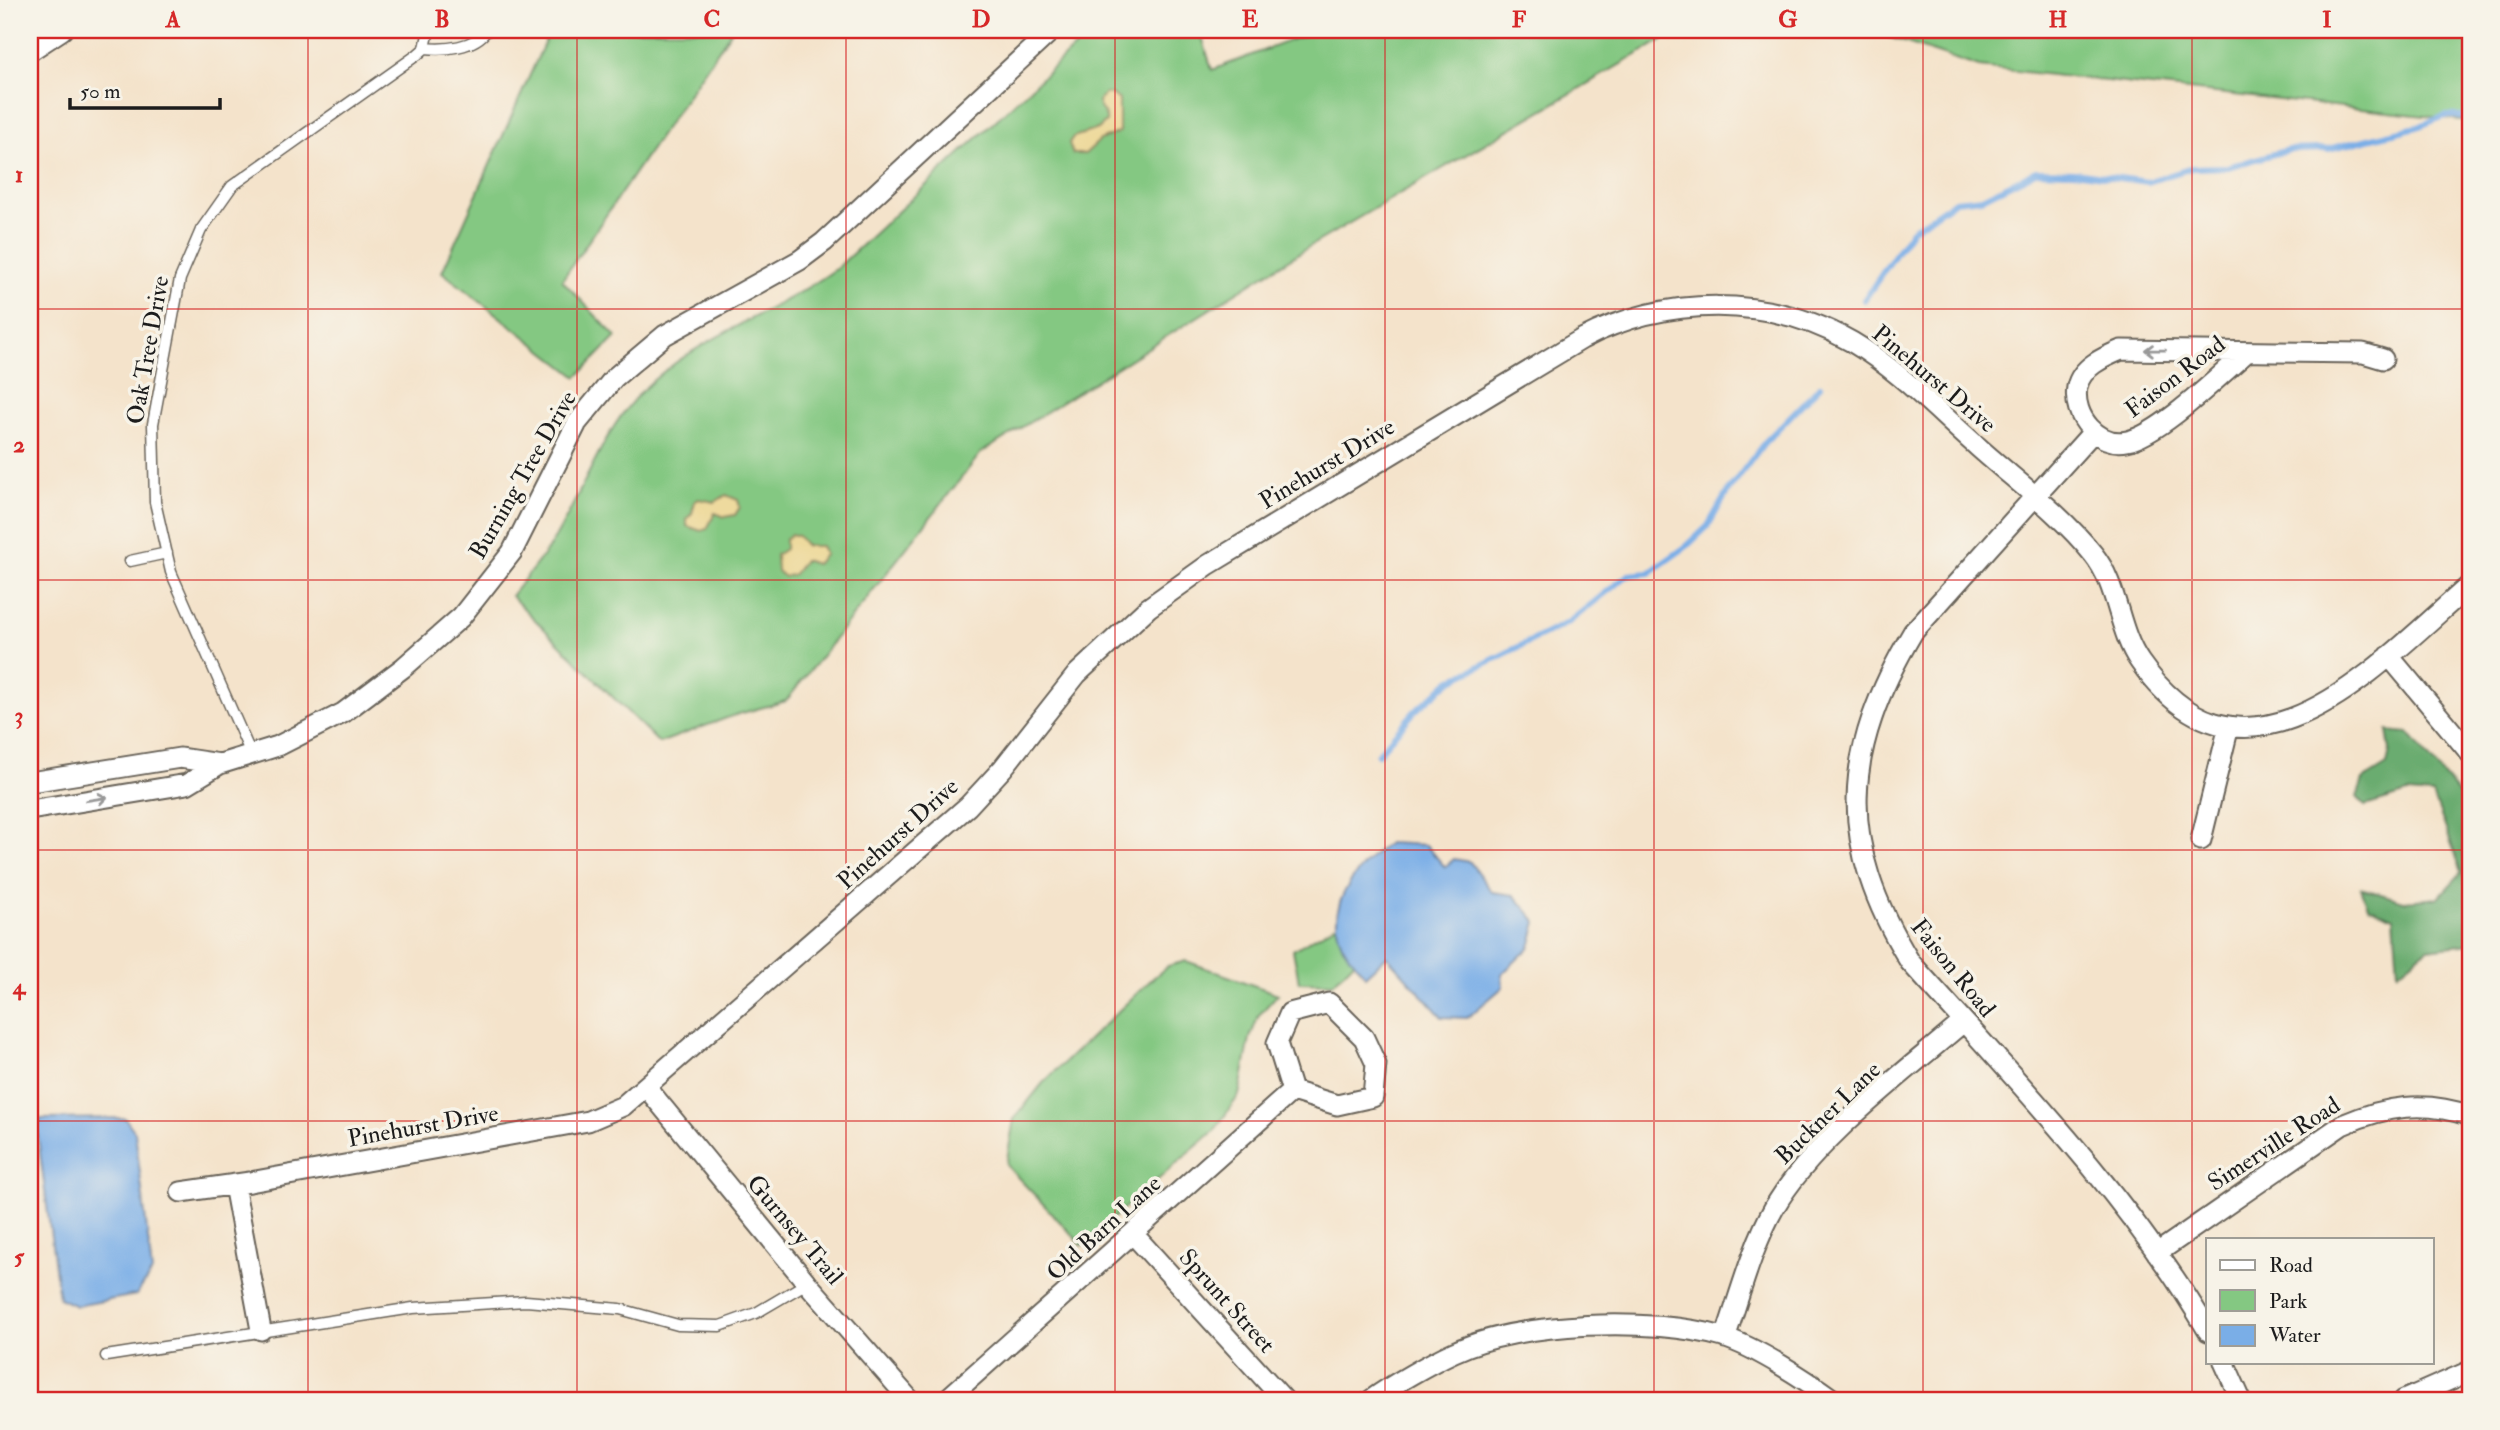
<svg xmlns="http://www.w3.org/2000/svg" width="2500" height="1430" font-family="'IM FELL Double Pica',serif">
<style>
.green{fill:#84c882;stroke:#50724f;stroke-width:2}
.forest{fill:#6bac70;stroke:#446446;stroke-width:2}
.sand{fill:#eeda9e;stroke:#857b5d;stroke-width:2}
.water{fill:#7aaee7;stroke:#4b6582;stroke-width:2}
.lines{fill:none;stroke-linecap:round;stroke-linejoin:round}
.stream{stroke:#7aaee7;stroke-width:6}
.lane-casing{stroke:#686259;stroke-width:13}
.street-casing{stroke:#686259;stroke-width:23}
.lane{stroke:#fff;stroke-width:10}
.street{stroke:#fff;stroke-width:19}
.oneway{stroke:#999}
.grid{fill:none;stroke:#d62828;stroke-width:2;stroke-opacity:0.55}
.labels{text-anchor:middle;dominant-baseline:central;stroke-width:7;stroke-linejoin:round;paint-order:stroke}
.street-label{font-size:24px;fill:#1c1c1c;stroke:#f7f3e8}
.neatline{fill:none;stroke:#d62828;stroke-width:2.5}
.grid-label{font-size:23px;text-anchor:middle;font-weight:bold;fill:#d62828}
</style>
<rect width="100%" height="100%" fill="#f7f3e8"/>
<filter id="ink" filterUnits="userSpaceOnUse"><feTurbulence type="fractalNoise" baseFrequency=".0143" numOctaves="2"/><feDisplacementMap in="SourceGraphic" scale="14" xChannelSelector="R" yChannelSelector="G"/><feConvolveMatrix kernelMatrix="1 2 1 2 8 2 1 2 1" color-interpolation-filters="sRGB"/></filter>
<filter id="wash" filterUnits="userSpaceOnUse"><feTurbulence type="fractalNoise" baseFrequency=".00686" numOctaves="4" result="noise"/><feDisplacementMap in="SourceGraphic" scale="28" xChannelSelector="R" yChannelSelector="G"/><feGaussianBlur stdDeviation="1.57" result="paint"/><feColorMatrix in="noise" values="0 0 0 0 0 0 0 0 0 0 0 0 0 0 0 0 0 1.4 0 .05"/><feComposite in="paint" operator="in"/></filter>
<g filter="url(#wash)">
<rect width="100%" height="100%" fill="#f4e3cb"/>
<!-- green -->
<path class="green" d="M 550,30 L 732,30 L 562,280 L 616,337 L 577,377 L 442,272 Z
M 1093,30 L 1200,30 L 1212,70 L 1318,30 L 1679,30 L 1307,248 L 981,453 L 786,701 L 735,715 L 659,743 L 511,596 C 525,578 541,560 553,541 C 583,493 600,435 639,394 C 692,338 775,314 837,268 Z
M 1868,30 L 2470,30 L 2470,121 L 1979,67 Z
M 1336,925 L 1343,947 L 1355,961 L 1333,983 L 1299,982 L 1293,950 Z
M 1186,961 L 1278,994 L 1259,1015 L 1250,1038 L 1239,1095 L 1214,1131 L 1082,1245 L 1006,1165 L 1014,1119 L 1043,1083 L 1153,978 L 1168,966 Z"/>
<!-- forest -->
<path class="forest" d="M 2387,731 L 2408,733 L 2470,807 L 2470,944 L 2427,949 L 2398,972 L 2394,917 L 2368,907 L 2361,888 L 2404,901 L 2438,898 L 2462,872 L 2433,795 L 2408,793 L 2365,806 L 2357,797 L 2363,780 L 2387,765 L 2390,750 Z"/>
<!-- sand -->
<path class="sand" d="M 1105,94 L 1112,94 L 1119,100 L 1119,132 L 1100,140 L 1085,154 L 1073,154 L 1069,143 L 1073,137 L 1098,129 L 1106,122 C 1108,113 1098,110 1098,101 Z
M 726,495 L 738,500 L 740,507 L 735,515 L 725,517 L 715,513 L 707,529 L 701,531 L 687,526 L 687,519 L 692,513 L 695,501 L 699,499 L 715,502 Z
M 791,534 L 798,536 L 806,546 L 821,546 L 825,554 L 816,564 L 804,560 L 794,574 L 784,577 L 777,571 L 776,555 L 785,549 L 785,540 Z"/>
<!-- water -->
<path class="water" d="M 1388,843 L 1426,845 L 1445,867 L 1454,859 L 1470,862 L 1492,892 L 1514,895 L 1537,922 L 1530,947 L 1502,974 L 1503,987 L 1467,1018 L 1442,1017 L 1387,956 L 1365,976 C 1358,965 1347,955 1342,944 C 1324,904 1358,867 1388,843 Z
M 125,1118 L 135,1132 L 152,1272 L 136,1295 L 76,1306 L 59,1298 L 37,1130 L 40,1119 Z"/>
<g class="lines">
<!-- stream -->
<path class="stream" d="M 1864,300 L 1912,230 L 1955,201 L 1982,198 L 2037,171 L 2074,172 L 2148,182 L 2192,168 L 2228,167 L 2288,150 L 2328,149 L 2417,127 L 2445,116 L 2470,116
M 1378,754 L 1415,711 L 1450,681 L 1569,622 L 1628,575 L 1649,573 L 1687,546 L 1708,526 L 1728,491 L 1764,443 L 1820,386"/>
</g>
</g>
<g filter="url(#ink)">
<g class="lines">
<!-- lane casing -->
<g class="lane-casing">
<path id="lane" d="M 425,48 C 445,50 474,48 487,30
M 130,561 L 167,553
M 251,754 L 171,572 L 155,502 L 153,424 L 180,279 L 201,230 L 232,186 L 417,55 L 425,48 L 429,30
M 106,1356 L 413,1308 L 526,1301 L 620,1309 L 678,1325 L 720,1326 L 756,1313 L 807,1283"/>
</g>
<!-- street casing -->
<g class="street-casing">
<path id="street" d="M 30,51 L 62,30
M 2247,352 C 2220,375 2160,435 2127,441 C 2099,447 2072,417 2077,387 C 2081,367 2104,357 2121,350 L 2363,353 L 2383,359
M 2093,432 L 1913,632 C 1842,752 1836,841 1910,962 C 2015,1079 2128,1195 2208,1331
M 2389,656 L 2470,753
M 30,782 L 180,758 L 220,764
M 30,810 L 187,784 L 220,764 L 278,746 L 343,713 L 404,667 L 461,617 L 512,552 L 577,423 L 614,378 L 665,335 L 800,260 L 824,242 L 1052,30
M 2201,840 L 2229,726
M 647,1088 L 807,1283 L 910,1400
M 234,1185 L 261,1330
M 181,1192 L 250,1182 L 588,1121 L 623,1106 L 968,806 L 1003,768 L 1077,674 L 1148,608 L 1208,565 L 1582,339 C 1665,296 1769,294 1852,342 C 1898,369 1938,412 1978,447 C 2016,481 2061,514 2093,554 C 2119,586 2117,629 2140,662 C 2246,814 2379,664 2470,585
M 1134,1235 L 1284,1400
M 2157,1253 L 2342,1125 C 2385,1106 2425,1100 2470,1116
M 1725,1338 C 1740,1295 1752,1247 1774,1208 C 1814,1139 1903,1074 1963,1022
M 2224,1362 L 2241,1400
M 946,1400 L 1292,1091 L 1277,1043 L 1290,1013 L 1329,1003 L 1364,1038 L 1376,1064 L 1373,1097 L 1337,1105 L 1292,1091
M 1371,1400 C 1390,1386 1432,1362 1454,1352 C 1521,1321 1652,1317 1723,1337 C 1756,1347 1806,1380 1834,1400
M 2404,1400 L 2470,1371"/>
</g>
<!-- lane -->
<use href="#lane" class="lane"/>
<!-- street -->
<use href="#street" class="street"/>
</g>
<!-- one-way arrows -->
<defs><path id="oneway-shaft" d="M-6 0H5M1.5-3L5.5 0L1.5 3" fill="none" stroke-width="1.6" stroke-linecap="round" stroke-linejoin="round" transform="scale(1.75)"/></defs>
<g class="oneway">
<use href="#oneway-shaft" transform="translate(2155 350) rotate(-179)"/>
<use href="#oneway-shaft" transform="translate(97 799) rotate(-9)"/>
</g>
</g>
<!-- grid -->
<path class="grid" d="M 308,30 L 308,1400M 577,30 L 577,1400M 846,30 L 846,1400M 1115,30 L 1115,1400M 1385,30 L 1385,1400M 1654,30 L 1654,1400M 1923,30 L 1923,1400M 2192,30 L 2192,1400M 30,309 L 2470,309M 30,580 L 2470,580M 30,850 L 2470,850M 30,1121 L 2470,1121"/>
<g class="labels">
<!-- street labels -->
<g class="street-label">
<text transform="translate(148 350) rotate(-80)">Oak Tree Drive</text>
<text transform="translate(2175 377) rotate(-37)">Faison Road</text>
<text transform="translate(1934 379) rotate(40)">Pinehurst Drive</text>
<text transform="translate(1327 464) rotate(-31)">Pinehurst Drive</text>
<text transform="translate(523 475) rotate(-60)">Burning Tree Drive</text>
<text transform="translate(898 834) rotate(-42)">Pinehurst Drive</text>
<text transform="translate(1953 968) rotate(51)">Faison Road</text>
<text transform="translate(1828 1113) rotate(-44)">Buckner Lane</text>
<text transform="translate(423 1126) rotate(-10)">Pinehurst Drive</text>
<text transform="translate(2274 1144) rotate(-33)">Simerville Road</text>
<text transform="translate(1104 1228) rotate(-42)">Old Barn Lane</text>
<text transform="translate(795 1230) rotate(50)">Gurnsey Trail</text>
<text transform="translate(1227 1301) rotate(48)">Sprunt Street</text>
</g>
</g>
<!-- margin -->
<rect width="2500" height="1430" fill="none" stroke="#f7f3e8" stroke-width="77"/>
<!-- legend -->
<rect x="2206" y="1238" width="228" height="126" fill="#f7f3e8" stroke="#9f9d96" stroke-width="2"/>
<rect x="2220" y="1260" width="35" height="10" fill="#ffffff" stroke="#9f9d96" stroke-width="2"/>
<text x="2269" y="1272" font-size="21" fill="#1c1c1c">Road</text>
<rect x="2220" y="1290" width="35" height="21" fill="#84c882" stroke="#9f9d96" stroke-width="2"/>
<text x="2269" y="1308" font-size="21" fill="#1c1c1c">Park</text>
<rect x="2220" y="1325" width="35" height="21" fill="#7aaee7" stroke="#9f9d96" stroke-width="2"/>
<text x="2269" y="1342" font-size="21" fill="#1c1c1c">Water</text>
<!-- scale -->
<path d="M70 98v10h150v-10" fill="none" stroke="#1c1c1c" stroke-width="3.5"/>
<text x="80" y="98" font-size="21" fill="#1c1c1c" stroke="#f7f3e8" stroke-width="5" paint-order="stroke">50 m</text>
<rect x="38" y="38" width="2424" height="1354" class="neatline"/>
<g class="grid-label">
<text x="173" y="27">A</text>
<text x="442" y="27">B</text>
<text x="712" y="27">C</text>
<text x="981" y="27">D</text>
<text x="1250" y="27">E</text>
<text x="1519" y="27">F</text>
<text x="1788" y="27">G</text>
<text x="2058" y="27">H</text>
<text x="2327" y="27">I</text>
<text x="19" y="182">1</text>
<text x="19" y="452">2</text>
<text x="19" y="723">3</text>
<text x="19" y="994">4</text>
<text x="19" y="1264">5</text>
</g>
</svg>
